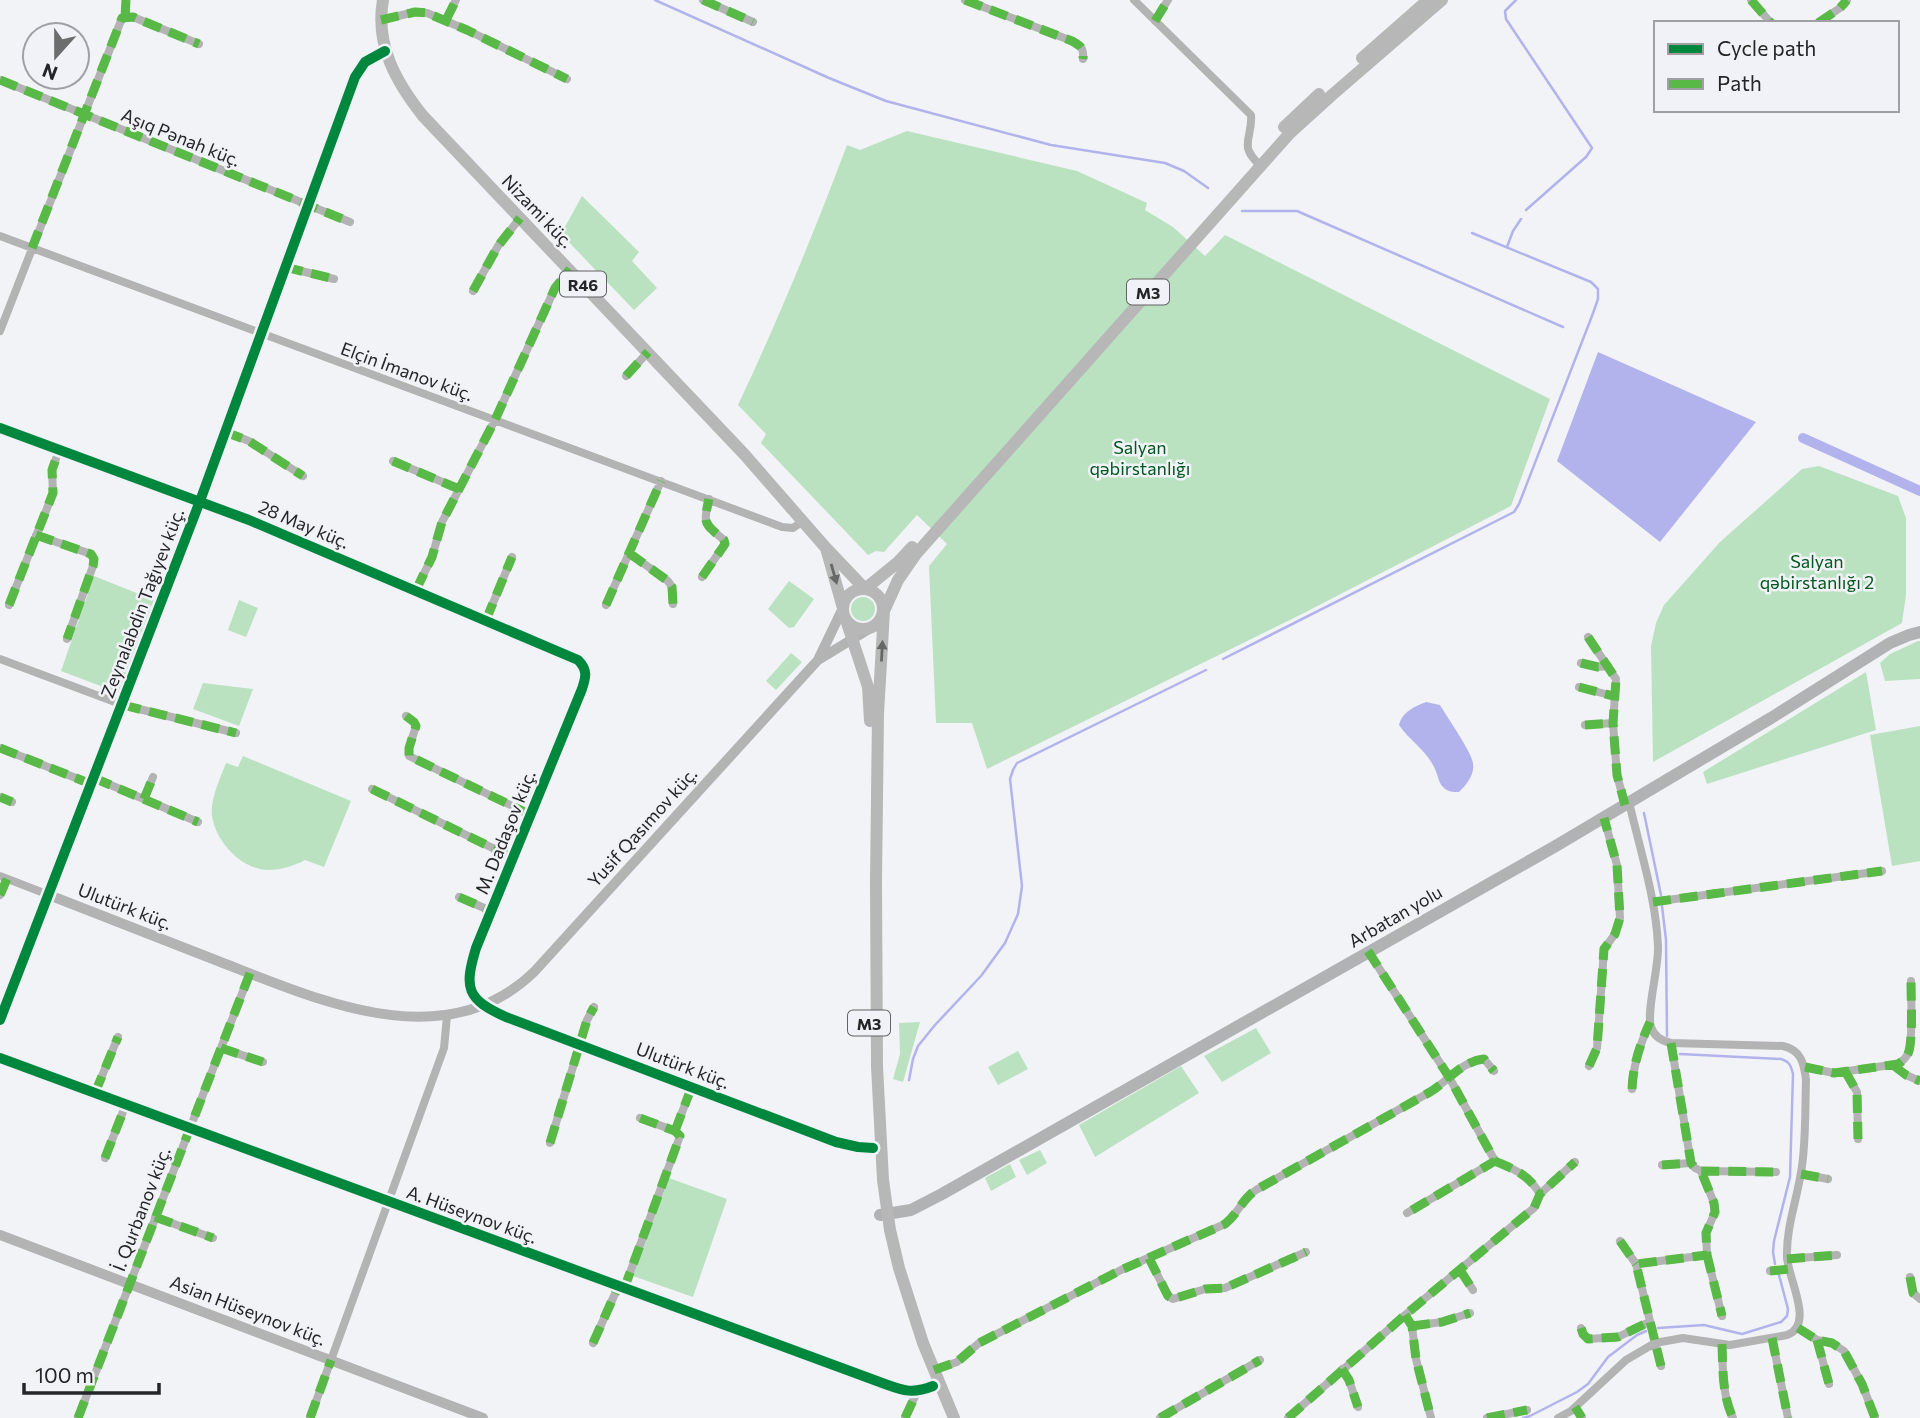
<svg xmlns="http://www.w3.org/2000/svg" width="1920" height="1418" font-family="Commissioner,sans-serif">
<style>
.green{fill:#bae2c1}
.water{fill:#b2b3ec}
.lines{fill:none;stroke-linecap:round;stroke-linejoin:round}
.stream{stroke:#b2b3ec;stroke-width:2.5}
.canal{stroke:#b2b3ec;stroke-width:10}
.minor{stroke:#b3b3b4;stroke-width:8}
.tertiary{stroke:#b3b3b4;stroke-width:10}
.secondary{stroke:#b1b2b3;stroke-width:12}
.primary{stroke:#b6b7b6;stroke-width:12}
.quiet{stroke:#58b947;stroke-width:9;stroke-dasharray:18 9;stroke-linecap:butt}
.cycleway-casing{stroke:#f1f2f7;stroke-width:15}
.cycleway{stroke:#00873e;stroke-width:10}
.oneway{fill:#666767}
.labels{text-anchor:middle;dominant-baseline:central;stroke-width:5;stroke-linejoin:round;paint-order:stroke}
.shield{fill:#f1f2f7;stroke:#626265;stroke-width:2}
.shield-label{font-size:16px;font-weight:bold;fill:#252527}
.street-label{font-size:18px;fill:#252527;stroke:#f1f2f7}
.park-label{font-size:18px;fill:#02581e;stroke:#f1f2f7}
</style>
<rect width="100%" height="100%" fill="#f2f3f6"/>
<!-- green -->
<path class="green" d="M 907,131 L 1077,171 L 1147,203 L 1145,210 L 1173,227 L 1205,256 L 1225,235 L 1550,399 L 1511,506 L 1302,614 L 987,769 L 972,723 L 936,723 L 929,566 L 947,544 L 917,515 L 884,552 L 876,551 L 868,555 L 761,443 L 766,434 L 738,405 C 778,320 814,233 847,145 L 860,150 Z
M 582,196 L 639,252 L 632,261 L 657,288 L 634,310 L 561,234 Z
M 1819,466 L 1898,496 L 1906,518 L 1906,595 L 1902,623 L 1653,762 L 1651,646 L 1656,623 L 1664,605 L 1720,542 L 1774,494 L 1802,469 Z
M 94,576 L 154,600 L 119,693 L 61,671 Z
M 789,581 L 814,599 L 794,627 L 789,628 L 768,609 Z
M851 609a12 12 0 1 1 24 0a12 12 0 1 1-24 0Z
M 239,600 L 258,608 L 246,637 L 228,630 Z
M 1918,641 L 1920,641 L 1920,679 L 1885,681 L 1880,663 L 1890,654 Z
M 791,653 L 802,662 L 776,690 L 766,681 Z
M 1866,672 L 1876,730 L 1707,784 L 1703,772 Z
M 203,683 L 253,689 L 239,726 L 193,709 Z
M 1920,726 L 1920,861 L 1892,866 L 1870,735 Z
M 243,756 L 351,801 L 324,867 L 305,860 C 294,866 281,870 268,870 C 241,869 216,842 212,816 C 210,799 220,779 226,763 L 238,767 Z
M 920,1022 L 903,1082 L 893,1079 L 900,1054 L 899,1023 Z
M 1256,1028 L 1271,1053 L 1222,1082 L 1204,1056 Z
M 1018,1051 L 1028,1069 L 998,1085 L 988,1067 Z
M 1181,1066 L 1199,1093 L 1095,1157 L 1079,1125 Z
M 1040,1150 L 1047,1163 L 1027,1175 L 1019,1160 Z
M 1010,1164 L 1016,1177 L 991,1191 L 985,1178 Z
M 669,1178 L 727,1199 L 693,1297 L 633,1276 Z"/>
<!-- water -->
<path class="water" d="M 1598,352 L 1756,422 L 1660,542 L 1557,461 Z
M 1426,702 L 1440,705 C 1447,717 1471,751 1473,763 C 1475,775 1466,785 1459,792 C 1453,792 1448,792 1443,787 C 1438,782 1438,774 1434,767 C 1426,750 1409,740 1399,725 C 1403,711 1414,707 1426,702 Z"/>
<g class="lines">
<!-- stream -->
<path class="stream" d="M 655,0 L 829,78 L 886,101 L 1051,145 L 1165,163 L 1184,171 L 1208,188
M 1516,0 L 1505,11 L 1506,19 L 1592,148 L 1586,157 L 1526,210
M 1242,211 L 1297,211 L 1563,327
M 1507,247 L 1513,231 L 1521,219
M 1223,659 L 1514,512 L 1519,504 L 1592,316 L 1598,299 L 1598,289 L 1591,282 L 1472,233
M 1644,813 L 1661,895
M 1662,906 L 1666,940 L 1667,1036
M 1680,1054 L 1781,1059 C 1790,1062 1791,1066 1793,1074 L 1790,1177 L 1774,1241 L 1773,1252 L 1775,1264
M 909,1080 L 913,1059 L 918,1046 L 935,1025 L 981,976 L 1005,943 L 1018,914 L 1022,886 L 1010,779 L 1013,770 L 1017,763 L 1206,670
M 1658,1328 L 1704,1325 L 1742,1334 L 1781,1322 L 1787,1316 L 1788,1309 L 1779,1275
M 1523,1418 L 1530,1416 L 1577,1392 L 1588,1384 L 1608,1357 L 1637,1335 L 1646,1331"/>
<!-- canal -->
<path class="canal" d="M 1803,438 L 1920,491"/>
<!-- minor -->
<path class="minor" d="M 703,0 L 753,22
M 965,0 L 1072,41 C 1081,46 1084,48 1083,59
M 1134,0 L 1251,115 C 1253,139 1237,145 1261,166
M 1751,0 L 1771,23
M 125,17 L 126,0
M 381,20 L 415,12 L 427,13 L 467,30 L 567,79
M 446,20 L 456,0
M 1155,21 L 1168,0
M 1818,23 L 1840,8 L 1847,0
M 0,80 L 350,222
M 0,236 L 782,527 L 793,528 L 803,521
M 285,267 L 334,279
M 473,291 L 498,246 L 520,218
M 0,331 L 122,18 L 133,17 L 199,44
M 626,376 L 648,352
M 0,428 L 249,520 L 578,660 C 588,670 586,677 582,689 L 476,948 C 464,988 466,999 506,1017 L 836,1142 L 858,1147 L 873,1148
M 225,432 L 249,441 L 303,476
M 393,461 L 459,489
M 36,535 L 91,554 L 94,559 L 93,566 L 67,639
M 629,553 L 668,581 L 672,587 L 673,604
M 702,577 L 725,544 L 724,540 C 704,523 703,525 709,499
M 416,590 L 432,557 L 442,522 L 495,420 L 555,288 L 570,269
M 9,605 L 53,493 L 52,470 L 59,450
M 606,605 L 661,481
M 486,620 L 512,557
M 1588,637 L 1616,679 L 1613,723 L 1617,775 L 1625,805
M 0,659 L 123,705 L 236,733
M 1581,663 L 1598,667 L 1608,666
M 1579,687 L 1613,696
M 406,716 L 414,722 L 416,726 L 409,748 L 409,756 L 531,815
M 1585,725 L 1613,723
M 0,748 L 91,784
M 94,778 L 198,822
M 372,789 L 513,858
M 0,797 L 12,802
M 144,799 L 153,777
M 0,876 L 49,895
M 0,895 L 7,879
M 459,897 L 491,911
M 1653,902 L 1882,871
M 1368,951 L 1449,1077 L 1495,1161 L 1407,1213
M 1671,1043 L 1691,1163 L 1695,1168 L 1701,1171 L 1776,1172
M 221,1048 L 263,1062
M 1893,1065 L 1906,1075 L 1920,1081
M 1589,1066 L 1597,1048 L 1604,949 L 1615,934 L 1620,918 L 1617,865 L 1604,818
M 1805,1067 L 1834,1073 L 1898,1064 C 1903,1061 1907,1057 1909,1051 C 1913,1035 1911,999 1911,981
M 1845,1071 L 1857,1092 L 1858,1139
M 1632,1089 C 1633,1065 1640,1044 1650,1022
M 95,1093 L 118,1037
M 675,1131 L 692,1086
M 550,1143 L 587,1020 L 594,1007
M 105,1158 L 126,1104
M 1495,1161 C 1515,1170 1528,1174 1540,1194
M 1662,1165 L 1691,1163
M 1801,1174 L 1828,1179
M 155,1217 L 213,1238
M 1620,1241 L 1636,1264
M 1707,1255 L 1722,1316
M 1149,1258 L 1168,1296 L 1173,1299 L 1205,1289 L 1225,1288 L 1306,1252
M 1787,1259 L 1837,1255
M 1460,1270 L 1473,1290
M 1770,1271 L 1789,1269
M 1910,1277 L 1913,1293 L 1920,1299
M 624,1289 L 680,1136 L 675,1131 L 640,1118
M 1405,1315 L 1412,1326 L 1416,1359 L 1431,1418
M 1412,1326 L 1442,1322 L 1470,1313
M 1581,1328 L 1583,1334 L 1588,1339 L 1618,1337 L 1649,1322
M 1798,1328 L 1817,1340 L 1832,1343 L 1844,1351 L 1862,1384 L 1875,1418
M 1772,1338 L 1788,1418
M 1817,1340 L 1829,1384
M 593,1343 L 618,1287
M 1722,1344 C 1723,1369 1722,1395 1733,1418
M 1661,1366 L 1636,1264 L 1707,1255 L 1706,1233 L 1715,1212 L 1714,1203 L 1701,1171
M 1342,1369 L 1349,1380 L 1358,1407
M 934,1370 L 957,1362 L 979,1343 L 1121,1270 L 1225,1224 C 1238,1214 1242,1199 1256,1190 C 1314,1157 1372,1125 1430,1092 C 1448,1081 1462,1061 1484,1059 L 1494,1071
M 1575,1407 L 1582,1418
M 78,1418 L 250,973
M 310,1418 L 444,1048 L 447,1016
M 905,1418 L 917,1392
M 1160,1418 L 1260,1360
M 1288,1418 L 1405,1315 L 1534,1208 L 1540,1194 L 1575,1162
M 1487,1418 L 1527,1410
M 1558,1418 L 1571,1411 L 1626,1360 L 1655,1343 L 1683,1338 L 1730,1345 L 1787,1335 C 1815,1325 1788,1279 1787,1257 C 1786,1226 1798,1197 1802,1166 C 1806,1138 1805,1109 1806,1080 C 1804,1063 1801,1050 1783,1046 L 1671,1043 C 1662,1041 1654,1037 1651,1027 C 1646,1011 1659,968 1658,946 C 1656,898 1640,850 1629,802"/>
<!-- tertiary -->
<path class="tertiary" d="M 843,608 L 818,660 L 874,626
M 49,895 C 105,917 162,939 218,961 C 317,999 444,1059 534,972 L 818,660
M 0,1020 L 200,501 L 355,77 L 365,62 L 385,51
M 0,1058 L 885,1384 C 904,1391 913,1394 933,1386
M 0,1235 L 483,1418"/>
<!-- secondary -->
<path class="secondary" d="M 880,1215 L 911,1210 L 942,1194 L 1554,847 L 1771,718 L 1890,643 L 1909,635 L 1920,632"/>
<!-- primary -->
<path class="primary" d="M 383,0 C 375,45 396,82 423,116 L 744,454 L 826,548
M 1362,58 L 1428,0
M 1284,127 L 1319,94
M843 609a20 20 0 1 1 40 0a20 20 0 1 1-40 0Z
M 843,608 L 826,548 L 865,589 L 897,563 L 912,547
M 846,620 L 868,687 L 870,721
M 954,1418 L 923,1343 L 899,1268 L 890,1230 L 883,1180 L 877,1066 L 876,882 L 878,714 L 884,611 L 898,580 L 916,554 L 1290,133 L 1332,95 L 1442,0"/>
<!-- quiet -->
<path class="quiet" d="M 703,0 L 753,22
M 965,0 L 1072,41 C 1081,46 1084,48 1083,59
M 1751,0 L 1771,23
M 125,17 L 126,0
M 381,20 L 415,12 L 427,13 L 467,30 L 567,79
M 446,20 L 456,0
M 1155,21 L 1168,0
M 1818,23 L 1840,8 L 1847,0
M 0,80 L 350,222
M 32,248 L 122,18 L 133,17 L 199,44
M 285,267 L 334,279
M 473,291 L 498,246 L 520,218
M 626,376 L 648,352
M 225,432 L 249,441 L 303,476
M 393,461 L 459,489
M 36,535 L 91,554 L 94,559 L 93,566 L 67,639
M 629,553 L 668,581 L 672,587 L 673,604
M 702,577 L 725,544 L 724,540 C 704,523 703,525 709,499
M 416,590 L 432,557 L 442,522 L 495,420 L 555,288 L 570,269
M 9,605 L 53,493 L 52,470 L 59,450
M 606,605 L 661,481
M 486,620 L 512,557
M 1588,637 L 1616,679 L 1613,723 L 1617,775 L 1625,805
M 1581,663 L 1598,667 L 1608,666
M 1579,687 L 1613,696
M 123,705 L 236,733
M 406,716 L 414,722 L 416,726 L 409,748 L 409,756 L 531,815
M 1585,725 L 1613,723
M 0,748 L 91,784
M 94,778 L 198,822
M 372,789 L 513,858
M 0,797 L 12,802
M 144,799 L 153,777
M 0,895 L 7,879
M 459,897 L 491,911
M 1653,902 L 1882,871
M 1368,951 L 1449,1077 L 1495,1161 L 1407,1213
M 1671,1043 L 1691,1163 L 1695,1168 L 1701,1171 L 1776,1172
M 221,1048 L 263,1062
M 1893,1065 L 1906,1075 L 1920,1081
M 1589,1066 L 1597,1048 L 1604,949 L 1615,934 L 1620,918 L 1617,865 L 1604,818
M 1805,1067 L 1834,1073 L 1898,1064 C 1903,1061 1907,1057 1909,1051 C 1913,1035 1911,999 1911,981
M 1845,1071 L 1857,1092 L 1858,1139
M 1632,1089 C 1633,1065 1640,1044 1650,1022
M 95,1093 L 118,1037
M 675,1131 L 692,1086
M 550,1143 L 587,1020 L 594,1007
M 105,1158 L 126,1104
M 1495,1161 C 1515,1170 1528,1174 1540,1194
M 1662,1165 L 1691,1163
M 1801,1174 L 1828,1179
M 155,1217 L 213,1238
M 1620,1241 L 1636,1264
M 1707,1255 L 1722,1316
M 1149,1258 L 1168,1296 L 1173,1299 L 1205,1289 L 1225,1288 L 1306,1252
M 1787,1259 L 1837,1255
M 1460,1270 L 1473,1290
M 1770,1271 L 1789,1269
M 1910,1277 L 1913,1293 L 1920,1299
M 624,1289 L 680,1136 L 675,1131 L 640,1118
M 1405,1315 L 1412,1326 L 1416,1359 L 1431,1418
M 1412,1326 L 1442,1322 L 1470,1313
M 1581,1328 L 1583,1334 L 1588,1339 L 1618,1337 L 1649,1322
M 1798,1328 L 1817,1340 L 1832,1343 L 1844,1351 L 1862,1384 L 1875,1418
M 1772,1338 L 1788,1418
M 1817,1340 L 1829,1384
M 593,1343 L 618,1287
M 1722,1344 C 1723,1369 1722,1395 1733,1418
M 1661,1366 L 1636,1264 L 1707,1255 L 1706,1233 L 1715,1212 L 1714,1203 L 1701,1171
M 1342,1369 L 1349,1380 L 1358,1407
M 934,1370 L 957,1362 L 979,1343 L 1121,1270 L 1225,1224 C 1238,1214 1242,1199 1256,1190 C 1314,1157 1372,1125 1430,1092 C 1448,1081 1462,1061 1484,1059 L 1494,1071
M 1575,1407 L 1582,1418
M 78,1418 L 250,973
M 310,1418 L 331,1360
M 905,1418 L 917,1392
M 1160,1418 L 1260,1360
M 1288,1418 L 1405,1315 L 1534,1208 L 1540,1194 L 1575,1162
M 1487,1418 L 1527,1410"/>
<!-- cycleway casing -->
<g class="cycleway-casing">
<path id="cycleway" d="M 0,428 L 249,520 L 578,660 C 588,670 586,677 582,689 L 476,948 C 464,988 466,999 506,1017 L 836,1142 L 858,1147 L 873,1148
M 0,1020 L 200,501 L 355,77 L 365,62 L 385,51
M 0,1058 L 885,1384 C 904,1391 913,1394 933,1386"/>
</g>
<!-- cycleway -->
<use href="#cycleway" class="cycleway"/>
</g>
<!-- one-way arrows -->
<defs><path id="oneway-solid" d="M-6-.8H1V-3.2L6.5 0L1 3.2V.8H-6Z" transform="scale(1.75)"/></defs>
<g class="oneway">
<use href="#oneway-solid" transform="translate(834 574) rotate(74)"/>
<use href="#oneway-solid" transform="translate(882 651) rotate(-87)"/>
</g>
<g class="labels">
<!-- shield labels -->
<g class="shield">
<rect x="560" y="271.5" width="46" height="25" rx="5"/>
<rect x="1127" y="279.5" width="42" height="25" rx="5"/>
<rect x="848" y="1010.5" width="42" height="25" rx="5"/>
</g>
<g class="shield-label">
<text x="583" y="284">R46</text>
<text x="1148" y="292">M3</text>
<text x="869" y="1023">M3</text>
</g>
<!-- street labels -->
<g class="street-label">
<text transform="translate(181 137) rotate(22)">Aşıq Pənah küç.</text>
<text transform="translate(538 211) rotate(46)">Nizami küç.</text>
<text transform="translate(407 371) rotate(20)">Elçin İmanov küç.</text>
<text transform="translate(304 524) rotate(23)">28 May küç.</text>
<text transform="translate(142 603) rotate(-69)">Zeynalabdin Tağıyev küç.</text>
<text transform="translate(642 827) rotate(-48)">Yusif Qasımov küç.</text>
<text transform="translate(505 832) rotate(-68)">M. Dadaşov küç.</text>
<text transform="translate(125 906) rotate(21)">Ulutürk küç.</text>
<text transform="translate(1395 916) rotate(-30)">Arbatan yolu</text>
<text transform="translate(683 1065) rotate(21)">Ulutürk küç.</text>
<text transform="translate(141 1209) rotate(-69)">İ. Qurbanov küç.</text>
<text transform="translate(472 1214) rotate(20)">A. Hüseynov küç.</text>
<text transform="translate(248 1310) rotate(21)">Asian Hüseynov küç.</text>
</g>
<!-- park labels -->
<g class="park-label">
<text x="1140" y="447">Salyan<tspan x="1140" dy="21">qəbirstanlığı</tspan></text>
<text x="1817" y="561">Salyan<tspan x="1817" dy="21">qəbirstanlığı 2</tspan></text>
</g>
</g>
<!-- legend -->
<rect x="1654" y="21" width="245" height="91" fill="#f1f2f7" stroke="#9fa0a4" stroke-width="2"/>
<rect x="1668" y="44" width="35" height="10" fill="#00873e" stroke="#9fa0a4" stroke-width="2"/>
<text x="1717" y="56" font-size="21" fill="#252527">Cycle path</text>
<rect x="1668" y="79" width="35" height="10" fill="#58b947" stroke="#9fa0a4" stroke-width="2"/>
<text x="1717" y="91" font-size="21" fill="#252527">Path</text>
<!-- north arrow -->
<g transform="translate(56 56) rotate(201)"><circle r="33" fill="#f1f2f7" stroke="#9fa0a4" stroke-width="2"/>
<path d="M0-5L12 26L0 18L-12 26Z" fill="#6d6d6f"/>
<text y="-10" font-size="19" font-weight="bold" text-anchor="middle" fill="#252527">N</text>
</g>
<!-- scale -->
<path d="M24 1383v10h135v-10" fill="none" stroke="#252527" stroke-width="3.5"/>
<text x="35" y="1383" font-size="21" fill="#252527" stroke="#f1f2f7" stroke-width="5" paint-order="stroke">100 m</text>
</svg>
